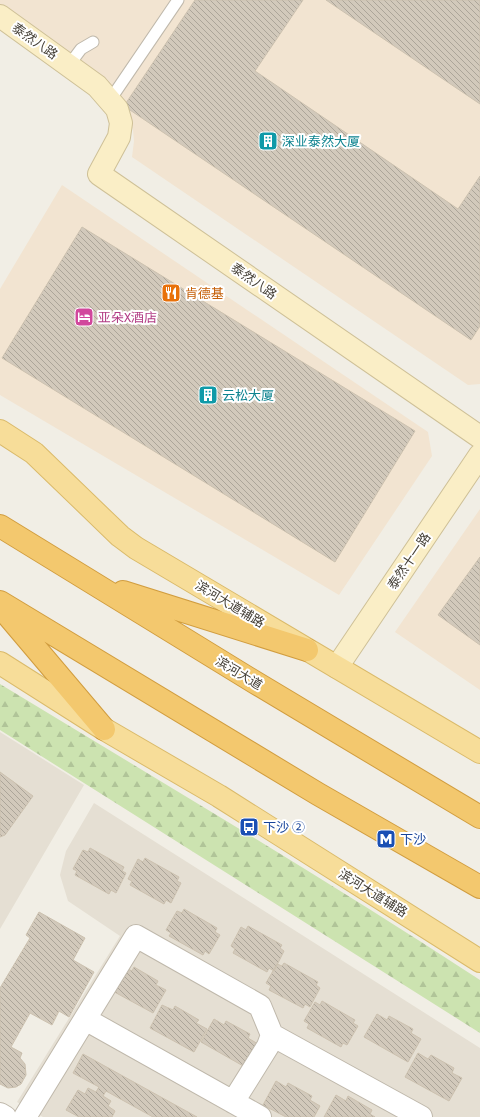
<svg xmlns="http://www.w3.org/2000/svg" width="480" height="1117" font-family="'Archivo Narrow','Noto Sans SC',sans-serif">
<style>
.residential{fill:#e5dfd3}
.commercial{fill:#f2e4d1}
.forest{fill:url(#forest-firs)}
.building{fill:url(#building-back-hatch);stroke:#ccc1af}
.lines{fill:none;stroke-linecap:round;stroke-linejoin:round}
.lane-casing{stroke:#bfb8ab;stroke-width:13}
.street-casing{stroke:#bfb8ab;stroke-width:24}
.secondary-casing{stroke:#cec097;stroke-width:24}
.primary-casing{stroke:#daba6a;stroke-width:24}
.highway-casing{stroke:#d19d3f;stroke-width:24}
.lane{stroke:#fff;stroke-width:11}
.street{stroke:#fff;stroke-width:22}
.secondary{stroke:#faeec6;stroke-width:22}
.primary{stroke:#f7dd99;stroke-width:22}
.highway{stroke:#f3c86e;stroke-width:22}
.labels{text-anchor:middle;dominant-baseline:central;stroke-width:4;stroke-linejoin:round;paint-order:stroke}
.street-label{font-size:13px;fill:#433e35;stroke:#fff}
.culture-label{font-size:13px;fill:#0d838f;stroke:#fff;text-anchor:start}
.food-label{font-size:13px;fill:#c56008;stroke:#fff;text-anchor:start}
.hotel-label{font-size:13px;fill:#b23c85;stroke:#fff;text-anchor:start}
.transit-label{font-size:13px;fill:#164399;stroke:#fff;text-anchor:start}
</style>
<defs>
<pattern id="forest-firs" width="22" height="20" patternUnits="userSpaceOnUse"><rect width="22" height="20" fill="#cce3b0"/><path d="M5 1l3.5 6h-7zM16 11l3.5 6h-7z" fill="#b0c498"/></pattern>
<pattern id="building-back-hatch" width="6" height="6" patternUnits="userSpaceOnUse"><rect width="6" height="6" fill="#d2c9bb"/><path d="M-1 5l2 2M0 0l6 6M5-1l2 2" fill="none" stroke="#aca599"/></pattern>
</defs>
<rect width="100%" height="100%" fill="#f1eee5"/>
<!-- residential -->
<path class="residential" d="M 0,732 L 84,785 L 0,929 Z
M 94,803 L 480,1048 L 480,1117 L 43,1117 L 17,1102 L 120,936 L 68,901 L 60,875 L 66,851 Z"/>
<!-- commercial -->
<path class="commercial" d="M 0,0 L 480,0 L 480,384 L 468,385 L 132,157 L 134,141 L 133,130 L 128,118 L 0,8 Z
M 62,185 L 428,432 L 432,456 L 339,595 L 0,395 L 0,289 Z
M 480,509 L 480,690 L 395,632 Z"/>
<!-- forest -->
<path class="forest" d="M 0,684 C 161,782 323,877 480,980 L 480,1033 L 0,730 Z"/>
<!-- building -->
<path class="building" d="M 195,0 L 303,0 L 255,71 L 458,209 L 480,176 L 480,326 L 471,340 L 124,106 Z
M 326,0 L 480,0 L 480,104 Z
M 82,227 L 415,431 L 335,562 L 2,358 Z
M 480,557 L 480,645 L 438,615 Z
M 0,772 L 33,796 L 5,835 L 0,837 Z
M 90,848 L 124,867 L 122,871 L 126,873 L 116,893 L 111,890 L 109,894 L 75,875 L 77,871 L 73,869 L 83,850 L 88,852 Z
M 145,858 L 179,877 L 177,881 L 181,883 L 171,903 L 166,900 L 164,904 L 130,885 L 132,881 L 128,879 L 138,859 L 143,862 Z
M 184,909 L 217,928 L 215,932 L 220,935 L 209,954 L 205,951 L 203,955 L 169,936 L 171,933 L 166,930 L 177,911 L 182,913 Z
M 39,912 L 85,938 L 73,960 L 94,972 L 69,1017 L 59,1011 L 52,1025 L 30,1013 L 11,1047 L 22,1053 L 20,1058 L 25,1064 L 26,1075 L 21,1084 L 16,1087 L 8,1088 L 0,1084 L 0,988 L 30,938 L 26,935 Z
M 248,926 L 282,945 L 280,948 L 284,951 L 274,971 L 269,968 L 267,972 L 233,953 L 235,949 L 231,946 L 241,927 L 246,930 Z
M 284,963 L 318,982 L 316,985 L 320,988 L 310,1007 L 305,1004 L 303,1008 L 269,990 L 271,986 L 266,983 L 277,964 L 282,966 Z
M 122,966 L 132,971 L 134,967 L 158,981 L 156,985 L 166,990 L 153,1013 L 109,989 Z
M 322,1001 L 355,1020 L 353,1023 L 358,1026 L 347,1045 L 343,1043 L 341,1047 L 307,1028 L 309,1024 L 304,1021 L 315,1002 L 320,1005 Z
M 162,1005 L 173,1010 L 175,1006 L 199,1020 L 196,1023 L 207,1029 L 194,1052 L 150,1028 Z
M 377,1014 L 387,1020 L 389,1016 L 413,1029 L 411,1033 L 421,1039 L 408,1062 L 364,1037 Z
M 214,1019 L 224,1025 L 226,1021 L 250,1034 L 248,1038 L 258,1044 L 245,1067 L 201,1042 Z
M 418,1053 L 428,1059 L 431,1055 L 454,1068 L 452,1073 L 462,1078 L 449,1101 L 405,1077 Z
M 83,1054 L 197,1117 L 153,1117 L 106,1091 L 103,1096 L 111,1101 L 108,1106 L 115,1111 L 112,1117 L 79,1117 L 66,1110 L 78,1090 L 85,1094 L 88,1088 L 96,1092 L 99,1087 L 73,1073 Z
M 276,1081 L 286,1087 L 288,1083 L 312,1096 L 310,1100 L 320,1106 L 314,1117 L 286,1117 L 263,1105 Z
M 336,1095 L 346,1101 L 348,1096 L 372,1110 L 370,1114 L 375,1117 L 324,1117 Z"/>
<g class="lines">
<!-- lane casing -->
<g class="lane-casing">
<path id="lane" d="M 69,65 L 81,49 L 93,42
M 110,100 L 178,0"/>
</g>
<!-- street casing -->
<g class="street-casing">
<path id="street" d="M 85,1019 L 260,1117
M 272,1035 L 421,1117
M 0,1114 L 5,1117
M 25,1117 L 136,936 L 260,1006 L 272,1035 L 268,1046 L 233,1102"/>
</g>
<!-- secondary casing -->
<g class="secondary-casing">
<path id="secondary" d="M 0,16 L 97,86 L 117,109 L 121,123 L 119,137 L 99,174 L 480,437
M 337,667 L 480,455"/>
</g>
<!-- primary casing -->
<g class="primary-casing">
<path id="primary" d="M 0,431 L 34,453 L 120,536 L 136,548 L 480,752
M 0,663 L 104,729 L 219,796 L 480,961"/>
</g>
<!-- highway casing -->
<g class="highway-casing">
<path id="highway" d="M 0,526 L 256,683 L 480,817
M 123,592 L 307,650
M 0,602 L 318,794 L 480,887
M 5,612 L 104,729"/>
</g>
<!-- lane -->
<use href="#lane" class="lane"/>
<!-- street -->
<use href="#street" class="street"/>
<!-- secondary -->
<use href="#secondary" class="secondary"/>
<!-- primary -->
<use href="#primary" class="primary"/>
<!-- highway -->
<use href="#highway" class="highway"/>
</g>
<!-- icons -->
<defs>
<g id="building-square" transform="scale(1)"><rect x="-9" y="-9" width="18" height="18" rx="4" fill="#0f9aa8" stroke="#fff"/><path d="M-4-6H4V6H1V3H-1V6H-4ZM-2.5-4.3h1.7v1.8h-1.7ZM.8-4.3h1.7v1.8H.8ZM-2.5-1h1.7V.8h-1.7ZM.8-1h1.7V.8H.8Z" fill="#fff"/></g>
<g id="restaurant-square" transform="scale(1)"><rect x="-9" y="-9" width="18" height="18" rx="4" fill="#e8710a" stroke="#fff"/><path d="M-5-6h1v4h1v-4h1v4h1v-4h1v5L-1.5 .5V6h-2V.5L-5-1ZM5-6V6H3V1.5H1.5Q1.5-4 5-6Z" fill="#fff"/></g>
<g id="hotel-square" transform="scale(1)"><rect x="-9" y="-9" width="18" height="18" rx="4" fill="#d1479c" stroke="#fff"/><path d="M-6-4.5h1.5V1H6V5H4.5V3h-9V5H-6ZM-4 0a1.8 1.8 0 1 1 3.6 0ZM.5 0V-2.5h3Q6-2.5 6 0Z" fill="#fff"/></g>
<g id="bus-square" transform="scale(1)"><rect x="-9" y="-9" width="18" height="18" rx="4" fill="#1a4fb4" stroke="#fff"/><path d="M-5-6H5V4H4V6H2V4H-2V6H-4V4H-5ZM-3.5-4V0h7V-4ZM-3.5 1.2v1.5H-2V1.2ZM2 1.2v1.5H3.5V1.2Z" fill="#fff"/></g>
<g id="metro-square" transform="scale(1)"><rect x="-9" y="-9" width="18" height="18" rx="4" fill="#1a4fb4" stroke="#fff"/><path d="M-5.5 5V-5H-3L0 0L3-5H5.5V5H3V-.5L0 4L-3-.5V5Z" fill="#fff"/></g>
</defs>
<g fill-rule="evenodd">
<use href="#building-square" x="268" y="141"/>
<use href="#restaurant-square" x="171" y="293"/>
<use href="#hotel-square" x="84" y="317"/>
<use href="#building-square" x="208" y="395"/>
<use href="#bus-square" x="249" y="827"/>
<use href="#metro-square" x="386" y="839"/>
</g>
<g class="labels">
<!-- street labels -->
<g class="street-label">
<text transform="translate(35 41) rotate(35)">泰然八路</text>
<text transform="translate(254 281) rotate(35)">泰然八路</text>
<text transform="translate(409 561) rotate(-56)">泰然十一路</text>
<text transform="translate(230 604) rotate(31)">滨河大道辅路</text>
<text transform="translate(239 673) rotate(31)">滨河大道</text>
<text transform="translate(373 893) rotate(32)">滨河大道辅路</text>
</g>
<!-- culture labels -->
<g class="culture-label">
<text x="282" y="141">深业泰然大厦</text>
<text x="222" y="395">云松大厦</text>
</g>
<!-- food labels -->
<g class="food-label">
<text x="185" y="293">肯德基</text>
</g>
<!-- hotel labels -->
<g class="hotel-label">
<text x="98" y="317">亚朵X酒店</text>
</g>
<!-- transit labels -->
<g class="transit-label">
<text x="263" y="827">下沙 ②</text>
<text x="400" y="839">下沙</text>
</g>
</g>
</svg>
